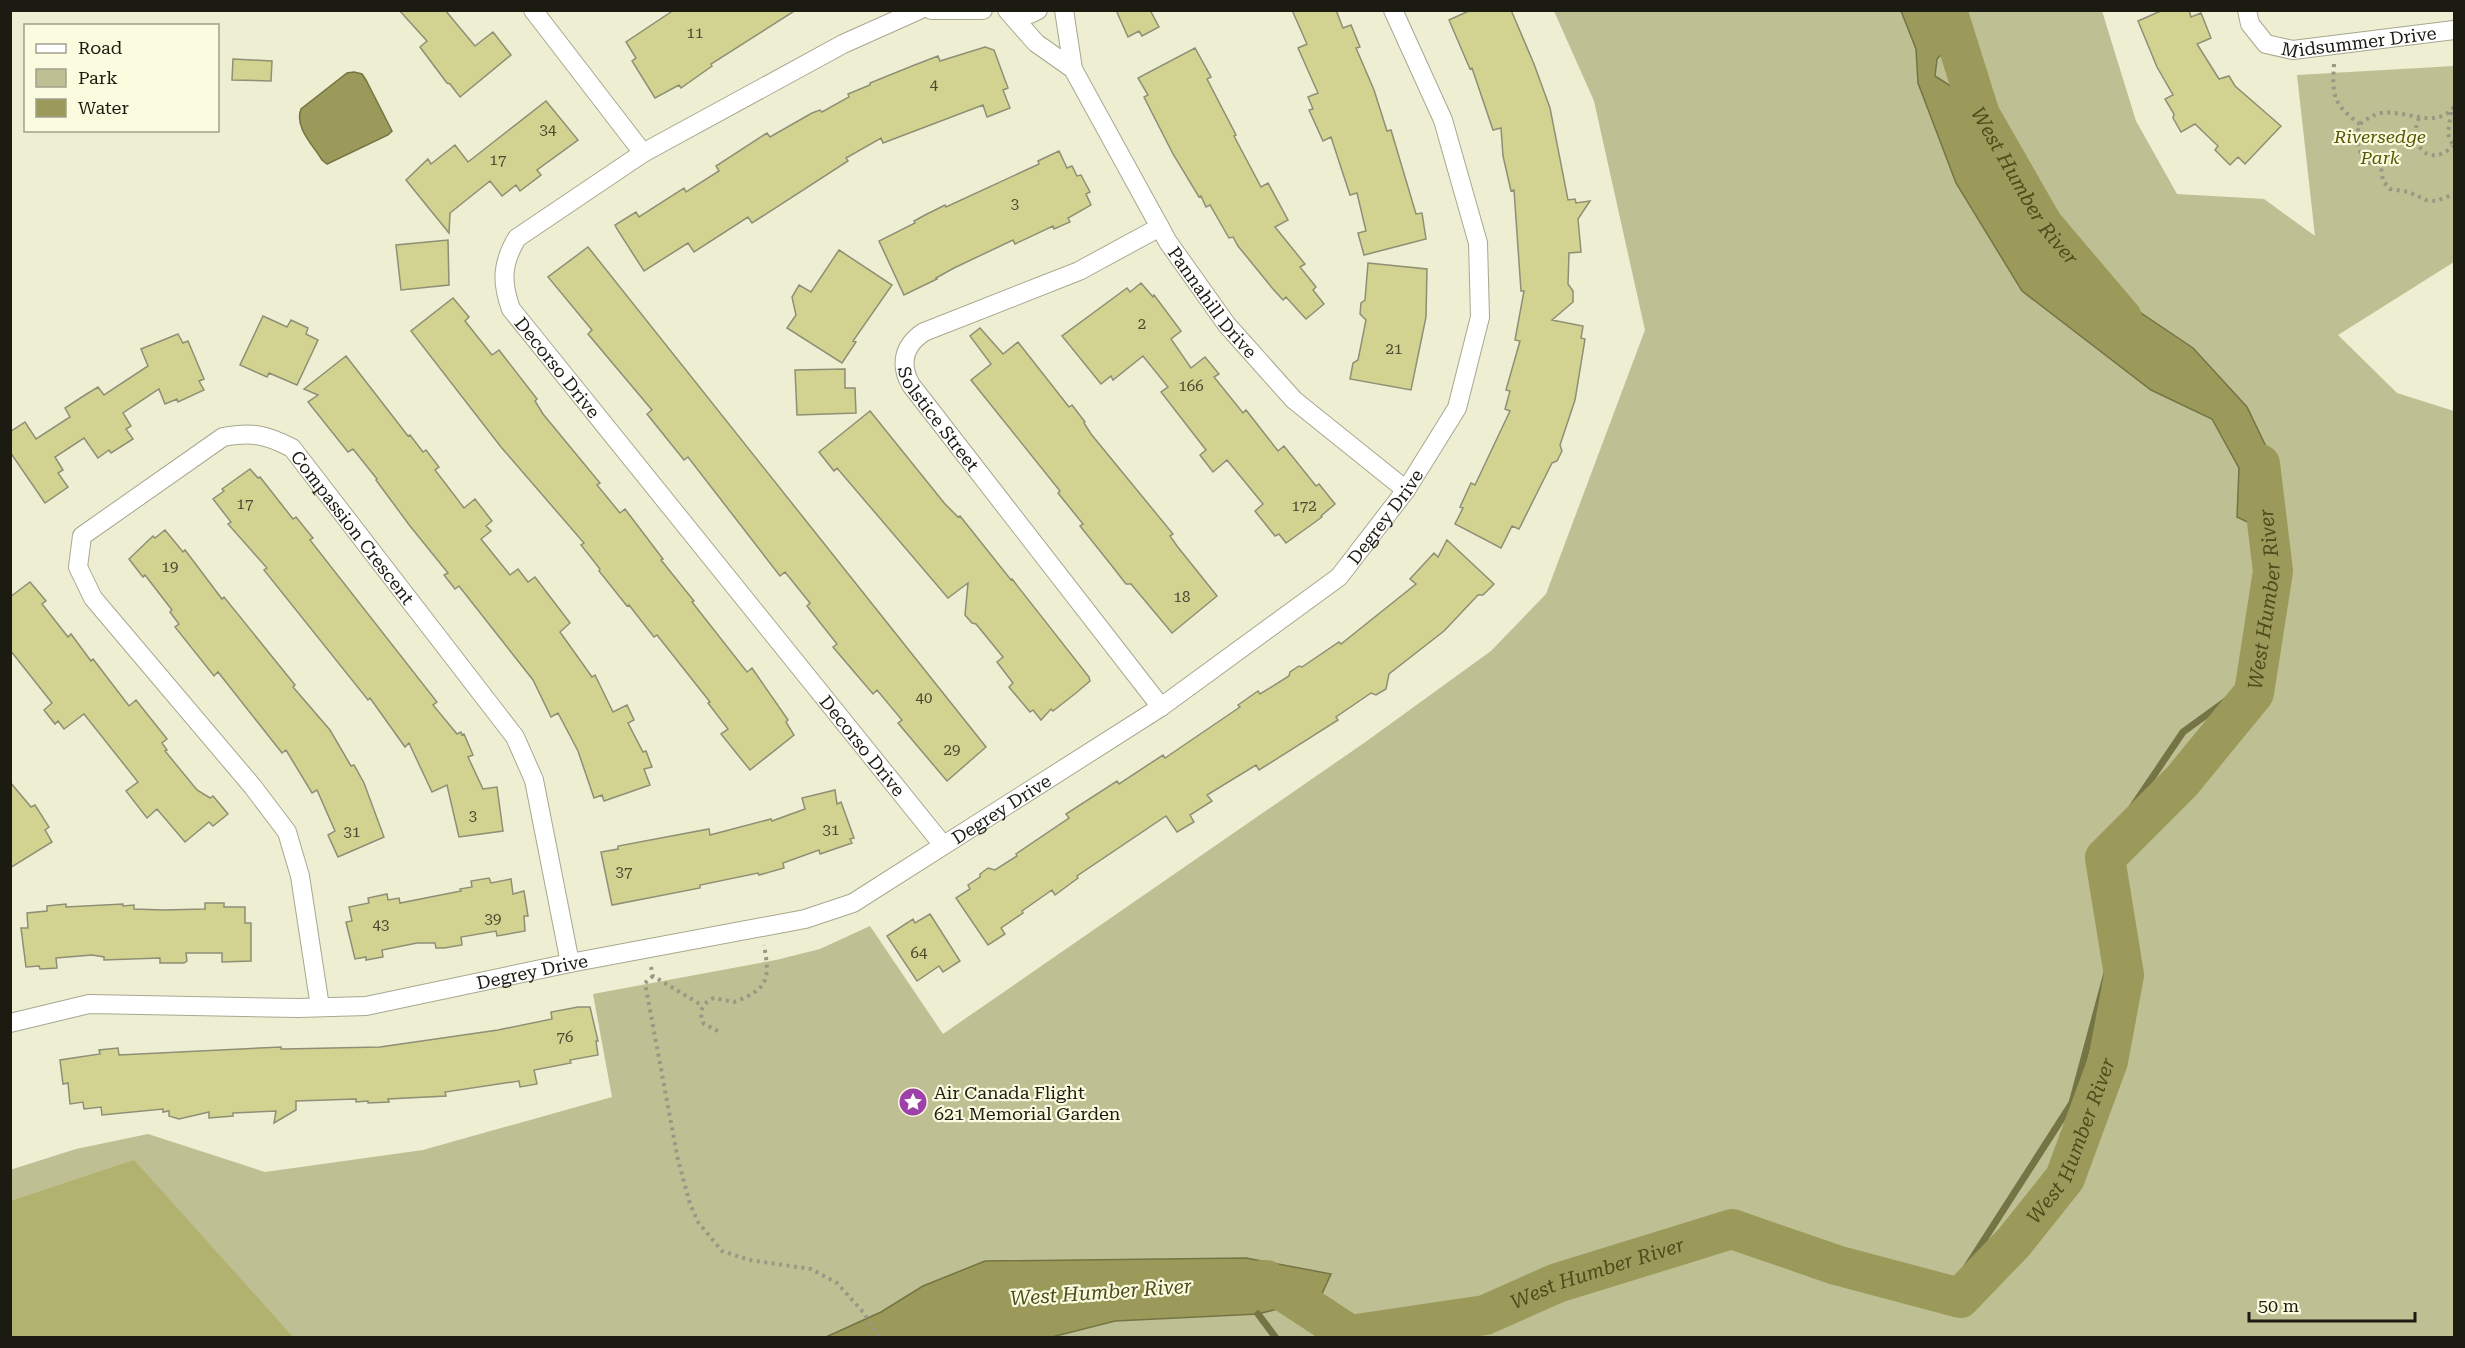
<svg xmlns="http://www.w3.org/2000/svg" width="2465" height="1348" font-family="'Roboto Serif',serif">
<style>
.green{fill:#bebf92}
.forest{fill:#b1b170}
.water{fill:#9b9a5a;stroke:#757444;stroke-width:1.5}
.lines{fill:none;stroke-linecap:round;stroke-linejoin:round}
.stream{stroke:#757444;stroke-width:7}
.river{stroke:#9b9a5a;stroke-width:40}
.building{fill:#d3d391;stroke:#8e8f75;stroke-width:1.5}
.minor-casing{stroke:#a7a88e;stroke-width:20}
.path{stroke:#989884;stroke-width:4;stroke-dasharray:3 4.5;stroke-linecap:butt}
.minor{stroke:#fff;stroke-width:18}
.labels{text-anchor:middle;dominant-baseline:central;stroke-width:4.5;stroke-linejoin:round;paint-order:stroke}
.number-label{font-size:15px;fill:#494931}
.street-label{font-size:18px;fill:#1b1b11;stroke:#fbfbdf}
.park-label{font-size:18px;font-style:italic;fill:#575605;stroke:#fbfbdf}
.poi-label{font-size:18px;fill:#1b1b11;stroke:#fbfbdf;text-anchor:start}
.water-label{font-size:20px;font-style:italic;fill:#4d4c1b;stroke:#fbfbdf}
</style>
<rect width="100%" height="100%" fill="#edeed2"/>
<!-- green -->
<path class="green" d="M 1554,11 L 2102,11 L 2136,121 L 2177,194 L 2264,199 L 2315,236 L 2297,75 L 2454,66 L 2454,262 L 2338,335 L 2397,393 L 2454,411 L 2454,1337 L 11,1337 L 10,1170 L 76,1149 L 148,1134 L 265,1172 L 423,1150 L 612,1097 L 593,994 L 776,960 L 820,949 L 870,926 L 943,1034 L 1364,743 L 1491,651 L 1546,594 L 1645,330 L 1594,101 Z"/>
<!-- forest -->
<path class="forest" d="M 134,1160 L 293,1337 L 11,1337 L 11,1201 Z"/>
<!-- water -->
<path class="water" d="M 1901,11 L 1938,11 L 1951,44 L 1937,59 L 1935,76 L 1963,94 L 1993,173 L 2046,249 L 2193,348 L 2247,407 L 2272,459 L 2272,512 L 2260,528 L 2237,517 L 2239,468 L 2212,419 L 2151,390 L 2022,291 L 1956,183 L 1918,83 L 1916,49 Z
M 354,72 L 362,74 L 366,80 L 392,131 L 388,135 L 327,164 L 322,160 C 313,145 294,127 301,109 L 347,73 Z
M 1246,1258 L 1331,1274 L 1320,1298 L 1258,1314 L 1115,1321 L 1052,1337 L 826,1337 L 881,1312 L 923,1286 L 985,1261 Z"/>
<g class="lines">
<!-- stream -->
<path class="stream" d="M 1258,1314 L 1276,1338
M 1385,1338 L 1468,1333 L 1547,1281 L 1638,1243 L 1707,1233 L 1790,1248 L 1870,1283 L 1924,1291 L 1957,1282 L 2072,1103 L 2107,973 L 2100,883 L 2133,806 L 2183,732 L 2245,687 L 2253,655 L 2260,528"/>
<!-- river -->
<g class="river">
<path id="s1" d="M 1947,10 L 1980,115 L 2043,225 L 2122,318"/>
<path id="s2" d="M 1254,1281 L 1266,1280 L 1350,1335 L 1485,1315 L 1557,1283 L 1732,1229 L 1836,1265 L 1960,1298 L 2014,1242 L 2065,1178 L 2108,1061 L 2124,975 L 2105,858 L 2182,781 L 2254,693 L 2273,571 L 2260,464"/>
</g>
</g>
<!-- building -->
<path class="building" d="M 399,10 L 445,10 L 475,46 L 493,32 L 511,55 L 460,97 L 450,84 L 447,83 L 420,47 L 427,41 Z
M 674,10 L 796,10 L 711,64 L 712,66 L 681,88 L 679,85 L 655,98 L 632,61 L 636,58 L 626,42 Z
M 1116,10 L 1150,10 L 1159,27 L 1142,36 L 1139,31 L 1128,37 Z
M 1292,10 L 1336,10 L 1343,28 L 1351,25 L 1360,47 L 1356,48 L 1374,90 L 1387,131 L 1391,130 L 1416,214 L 1422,213 L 1426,239 L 1364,255 L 1358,233 L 1366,231 L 1357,193 L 1350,195 L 1331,137 L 1323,141 L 1309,110 L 1313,109 L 1308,97 L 1318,93 L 1298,48 L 1307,44 Z
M 1471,10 L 1511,10 L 1534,64 L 1550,108 L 1568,200 L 1575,199 L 1576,203 L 1590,201 L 1578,219 L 1581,252 L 1569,253 L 1568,284 L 1573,291 L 1573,302 L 1552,320 L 1583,326 L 1581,338 L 1585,339 L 1575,400 L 1560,445 L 1562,451 L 1557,461 L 1552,463 L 1519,529 L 1512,526 L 1501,548 L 1455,524 L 1463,508 L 1460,507 L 1471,483 L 1475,485 L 1510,411 L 1505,409 L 1510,391 L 1506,390 L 1520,341 L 1515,340 L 1524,291 L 1521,291 L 1514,190 L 1511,191 L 1503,156 L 1501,128 L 1493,130 L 1472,68 L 1470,69 L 1449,20 Z
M 2163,10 L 2189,10 L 2191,17 L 2201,13 L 2211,38 L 2197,44 L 2219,79 L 2229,76 L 2235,86 L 2281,126 L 2245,164 L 2238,157 L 2230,165 L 2215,150 L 2218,146 L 2195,124 L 2181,132 L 2173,118 L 2174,114 L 2165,99 L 2173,95 L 2157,67 L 2138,21 Z
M 985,47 L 994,50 L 1008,88 L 1003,90 L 1010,108 L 987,117 L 983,105 L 883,143 L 881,138 L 846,158 L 848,161 L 752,223 L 748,217 L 694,252 L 688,243 L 644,271 L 617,229 L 615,225 L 636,212 L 639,217 L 684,188 L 686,192 L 719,171 L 716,166 L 767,133 L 770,137 L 812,113 L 820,110 L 822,112 L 849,97 L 848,94 L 870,85 L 870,83 L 912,66 L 938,56 L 940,61 Z
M 1195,48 L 1211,77 L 1207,79 L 1236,135 L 1234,136 L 1261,187 L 1268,183 L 1288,220 L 1275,227 L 1305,264 L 1300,267 L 1316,287 L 1313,290 L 1324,304 L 1306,319 L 1286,297 L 1283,300 L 1273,289 L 1238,246 L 1233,237 L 1229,238 L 1210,205 L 1206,207 L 1201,196 L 1199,197 L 1173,154 L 1144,97 L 1148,95 L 1138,78 Z
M 233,59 L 272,61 L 271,81 L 232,80 Z
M 546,101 L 578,140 L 537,170 L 541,175 L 520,191 L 516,185 L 502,196 L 490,181 L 450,213 L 449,233 L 406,180 L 428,159 L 431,164 L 455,145 L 468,162 Z
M 1059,151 L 1067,168 L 1072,166 L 1077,176 L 1081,175 L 1090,192 L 1086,194 L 1091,205 L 1068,218 L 1070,222 L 1054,229 L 1053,226 L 1015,244 L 1013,240 L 954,268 L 936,278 L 937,279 L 904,295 L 879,241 L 915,223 L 914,221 L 925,215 L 945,205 L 946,207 L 1039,164 L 1038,161 Z
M 448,240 L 449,285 L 401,290 L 396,245 Z
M 588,247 L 986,747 L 947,781 L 898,723 L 902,720 L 877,690 L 873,694 L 833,647 L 837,644 L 807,606 L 810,603 L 785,572 L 780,576 L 688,457 L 684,460 L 647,414 L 652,410 L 588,334 L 592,330 L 548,277 Z
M 839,250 L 892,285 L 853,341 L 856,342 L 842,363 L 787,328 L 796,315 L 792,297 L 799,285 L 811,292 Z
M 1368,263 L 1427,269 L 1426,317 L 1411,390 L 1350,379 L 1353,363 L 1358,360 L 1366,320 L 1360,314 L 1361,303 L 1365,300 Z
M 1141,283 L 1153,297 L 1154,295 L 1181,331 L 1171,339 L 1191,368 L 1205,357 L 1219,374 L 1214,377 L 1243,413 L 1246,410 L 1278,451 L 1284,446 L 1316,486 L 1319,484 L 1335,504 L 1321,516 L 1322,517 L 1286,543 L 1279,534 L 1275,536 L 1255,511 L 1263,504 L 1227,460 L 1213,472 L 1200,455 L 1206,450 L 1161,392 L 1168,387 L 1143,356 L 1113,380 L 1111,376 L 1101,384 L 1062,336 L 1127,288 L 1130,292 Z
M 453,298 L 469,317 L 465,321 L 492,355 L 499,350 L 537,399 L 535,401 L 543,414 L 600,483 L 597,485 L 620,513 L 625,509 L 663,559 L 661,560 L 694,601 L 692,602 L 747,672 L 752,668 L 788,720 L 786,722 L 794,735 L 750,770 L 721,734 L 728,729 L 708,703 L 710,702 L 657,635 L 654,637 L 629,605 L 627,606 L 599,571 L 600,569 L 581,545 L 584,543 L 501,447 L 411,331 Z
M 263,316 L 287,327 L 291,320 L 308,328 L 306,334 L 318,340 L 297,385 L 269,373 L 267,377 L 240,365 Z
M 980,328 L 1003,354 L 1018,342 L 1069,407 L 1072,405 L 1085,422 L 1084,423 L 1091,434 L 1173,534 L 1170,536 L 1177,546 L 1217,596 L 1172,633 L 1131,584 L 1126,584 L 1112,566 L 1080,526 L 1083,524 L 1058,493 L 1060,491 L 971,380 L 991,364 L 970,336 Z
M 178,334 L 183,343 L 188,341 L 204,379 L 199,381 L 204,390 L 178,402 L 177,399 L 165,404 L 159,389 L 123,413 L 131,426 L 126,429 L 133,439 L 111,453 L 109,450 L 98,458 L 84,438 L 55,457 L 63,470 L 58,473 L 68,487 L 45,503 L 10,452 L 10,432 L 25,422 L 36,439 L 70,417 L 65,408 L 85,395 L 98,387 L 104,395 L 148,366 L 141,349 Z
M 346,356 L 408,436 L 410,435 L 423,452 L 426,450 L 439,467 L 435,470 L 464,508 L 475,499 L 492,521 L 486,526 L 491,531 L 481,539 L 510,575 L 518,569 L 528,582 L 535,577 L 570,623 L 560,632 L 592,677 L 595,675 L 613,712 L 627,705 L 634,720 L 628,723 L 643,752 L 646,751 L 652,767 L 644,769 L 650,785 L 604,801 L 602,795 L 594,798 L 578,751 L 558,713 L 551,717 L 533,680 L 459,586 L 455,589 L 444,575 L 448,573 L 410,526 L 376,480 L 377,479 L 353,449 L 348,452 L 308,402 L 318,395 L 304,389 Z
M 845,369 L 845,388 L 855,388 L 856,413 L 797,415 L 795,370 Z
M 870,411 L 945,504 L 958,517 L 960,516 L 1011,580 L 1012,579 L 1089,677 L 1090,681 L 1076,693 L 1053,711 L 1051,709 L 1041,720 L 1033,710 L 1030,712 L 1009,687 L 1013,683 L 997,662 L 1003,657 L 976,624 L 972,623 L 965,615 L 968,583 L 948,598 L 837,468 L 834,471 L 819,452 Z
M 250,469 L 258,478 L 260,477 L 293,519 L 296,517 L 313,538 L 310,540 L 437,702 L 433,705 L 457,734 L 461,732 L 462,735 L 464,734 L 473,755 L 468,757 L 483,789 L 497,787 L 503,831 L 459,837 L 447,785 L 432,792 L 409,743 L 405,747 L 370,698 L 368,700 L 264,570 L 267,568 L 228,524 L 231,522 L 213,499 L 224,491 L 222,489 Z
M 165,530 L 183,552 L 185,550 L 222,599 L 224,597 L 295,685 L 293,687 L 330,730 L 351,766 L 354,765 L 364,783 L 384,837 L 338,857 L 328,835 L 335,831 L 317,790 L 312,793 L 286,750 L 282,753 L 218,672 L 214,676 L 175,627 L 179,624 L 170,612 L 172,610 L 145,575 L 143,577 L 129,559 L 153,536 L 155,538 Z
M 1447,540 L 1494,584 L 1483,595 L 1478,595 L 1444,631 L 1389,674 L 1386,689 L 1376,695 L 1371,693 L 1336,717 L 1338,720 L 1259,770 L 1256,765 L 1207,795 L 1212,801 L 1190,815 L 1194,822 L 1177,832 L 1166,816 L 1077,876 L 1078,878 L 1055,895 L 1052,890 L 1022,911 L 1023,913 L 1001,928 L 1005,934 L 988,945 L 956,898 L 970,889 L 968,885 L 980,877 L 980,874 L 988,868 L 995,870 L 1017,856 L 1016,854 L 1069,818 L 1066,814 L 1117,781 L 1119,784 L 1163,755 L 1165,758 L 1240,707 L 1238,705 L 1258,691 L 1260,694 L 1289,676 L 1290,672 L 1299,666 L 1302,667 L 1339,642 L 1341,644 L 1416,584 L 1410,579 L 1434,553 L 1438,557 Z
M 30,582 L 46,601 L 42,604 L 68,637 L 71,634 L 91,661 L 93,659 L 129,706 L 136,700 L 167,739 L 162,743 L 167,750 L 165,751 L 197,790 L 210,798 L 213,796 L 228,814 L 213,826 L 209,822 L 185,842 L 157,809 L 147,818 L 126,791 L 138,782 L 84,714 L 64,729 L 58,721 L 55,724 L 44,710 L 52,703 L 10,650 L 10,597 Z
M 10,782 L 31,807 L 35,805 L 49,827 L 45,830 L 52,842 L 10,868 Z
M 835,790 L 837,804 L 841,802 L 854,838 L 850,839 L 852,843 L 820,854 L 819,850 L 783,863 L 784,868 L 759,875 L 758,873 L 700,885 L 700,888 L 612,905 L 601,852 L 618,849 L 618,846 L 709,829 L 710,835 L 771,819 L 772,821 L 805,809 L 802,798 Z
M 489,878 L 491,883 L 511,879 L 513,894 L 524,891 L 528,916 L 524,916 L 525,931 L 497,936 L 496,931 L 461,937 L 462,945 L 444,948 L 436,948 L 435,943 L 417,943 L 382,950 L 383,957 L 366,960 L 366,957 L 355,959 L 346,922 L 352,921 L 349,907 L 369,903 L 368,898 L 387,894 L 388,900 L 399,898 L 400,903 L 461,891 L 460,889 L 472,887 L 471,881 Z
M 205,903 L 224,903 L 224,907 L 245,907 L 245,923 L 251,923 L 251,961 L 222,962 L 222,953 L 186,953 L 187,961 L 184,963 L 160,963 L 160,958 L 104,960 L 104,957 L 92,955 L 56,958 L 57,968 L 40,969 L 39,966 L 26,967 L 21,928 L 28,928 L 27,913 L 47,911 L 47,906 L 66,904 L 66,907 L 123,904 L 123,906 L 134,905 L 134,909 L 163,910 L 205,909 Z
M 930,914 L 960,961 L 943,972 L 939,966 L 917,981 L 887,936 L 913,919 L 915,923 Z
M 578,1007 L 590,1007 L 598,1041 L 596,1041 L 598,1055 L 570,1060 L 571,1063 L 534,1070 L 537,1084 L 520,1087 L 519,1081 L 445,1092 L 446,1096 L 388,1099 L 389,1102 L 368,1103 L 368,1101 L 356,1102 L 356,1099 L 296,1101 L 296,1110 L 274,1123 L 276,1111 L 233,1113 L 233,1116 L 209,1118 L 209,1112 L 179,1119 L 169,1116 L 169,1111 L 163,1112 L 163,1109 L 102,1115 L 101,1107 L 84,1109 L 83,1102 L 70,1104 L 68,1083 L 63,1084 L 60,1060 L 100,1054 L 99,1050 L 118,1048 L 119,1055 L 281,1047 L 281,1049 L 284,1049 L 380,1047 L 498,1030 L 552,1019 L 551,1012 Z"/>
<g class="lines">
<!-- minor casing -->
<g class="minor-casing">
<g id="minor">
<path d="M 533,10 L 643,153"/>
<path id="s3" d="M 919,10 L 843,44 L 643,153 L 517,238 C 502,263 501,282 511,309 L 943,845"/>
<path d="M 931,10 L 983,10"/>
<path d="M 1007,10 L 1036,43 L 1073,69"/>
<path d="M 1010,10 L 1030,14 L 1038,10"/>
<path id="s4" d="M 1064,10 L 1073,69 L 1168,242 L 1227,325 L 1294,400 L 1406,490"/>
<path id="s5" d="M 2247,10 L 2250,24 L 2266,44 L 2293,50 L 2454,30"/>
<path id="s6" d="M 1160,227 L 1079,271 L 924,332 C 904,345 899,364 911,385 L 1161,707"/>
<path id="s7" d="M 320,1007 L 300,876 L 287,832 L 253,787 L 93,598 L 78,567 L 82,536 L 223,437 C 252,432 265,434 292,448 L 515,737 L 534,780 L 570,963"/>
<path id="s8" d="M 10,1023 L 89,1004 L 298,1008 L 366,1006 L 570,963 L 805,919 L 853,903 L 1161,707 L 1339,577 L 1406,490 L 1457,408 L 1480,317 L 1478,243 L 1443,120 L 1393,10"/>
</g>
</g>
<!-- path -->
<path class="path" d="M 2334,64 C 2332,95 2333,105 2360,124
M 2454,107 C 2436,130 2405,109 2381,113 C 2373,115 2367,119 2360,124 C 2354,141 2357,152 2371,164 L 2376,164 L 2381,168 L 2383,181 L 2390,189 L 2409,192 L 2426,200 L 2436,201 L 2454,194
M 2451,112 L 2448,134 L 2454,148
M 2419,118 C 2407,145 2430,169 2453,146
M 651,967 L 653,976 L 703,1006
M 653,976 L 645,983 L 678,1160 L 690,1204 L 698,1222 L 722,1251 L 749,1260 L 811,1269 L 837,1283 L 864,1313 L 879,1338
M 718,1031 L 704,1024 C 698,1012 702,1003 714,998 L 734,1002 C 769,989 770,979 764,945"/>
<!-- minor -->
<use href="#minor" class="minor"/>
</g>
<!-- icons -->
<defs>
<g id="sight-disc" transform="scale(1.5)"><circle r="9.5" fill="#9e40a9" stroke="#fbfbdf"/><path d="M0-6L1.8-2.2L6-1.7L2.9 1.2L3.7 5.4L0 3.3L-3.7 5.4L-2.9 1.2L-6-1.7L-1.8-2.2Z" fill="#fff"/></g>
</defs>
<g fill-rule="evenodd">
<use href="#sight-disc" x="913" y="1102"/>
</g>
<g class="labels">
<!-- number labels -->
<g class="number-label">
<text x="695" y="33">11</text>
<text x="934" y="85">4</text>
<text x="548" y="130">34</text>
<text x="498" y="160">17</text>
<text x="1015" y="204">3</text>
<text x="1142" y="324">2</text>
<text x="1394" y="349">21</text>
<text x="1191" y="386">166</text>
<text x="245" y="504">17</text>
<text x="1304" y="506">172</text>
<text x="170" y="567">19</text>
<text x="1182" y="597">18</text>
<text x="924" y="698">40</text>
<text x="952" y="750">29</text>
<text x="473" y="816">3</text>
<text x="831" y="830">31</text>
<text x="352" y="832">31</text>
<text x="624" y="872">37</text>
<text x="493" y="919">39</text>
<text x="381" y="925">43</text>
<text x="919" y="953">64</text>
<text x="565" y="1037">76</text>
</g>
<!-- street labels -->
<g class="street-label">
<text stroke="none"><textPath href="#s5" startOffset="134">Midsummer Drive</textPath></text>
<text stroke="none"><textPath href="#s4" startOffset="332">Pannahill Drive</textPath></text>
<text stroke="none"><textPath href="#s3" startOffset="612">Decorso Drive</textPath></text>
<text stroke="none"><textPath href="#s6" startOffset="363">Solstice Street</textPath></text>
<text stroke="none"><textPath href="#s8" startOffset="1518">Degrey Drive</textPath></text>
<text stroke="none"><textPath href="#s7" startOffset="892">Compassion Crescent</textPath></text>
<text stroke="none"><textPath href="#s3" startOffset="1098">Decorso Drive</textPath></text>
<text stroke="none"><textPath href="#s8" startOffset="1032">Degrey Drive</textPath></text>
<text stroke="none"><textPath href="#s8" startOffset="528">Degrey Drive</textPath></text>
</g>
<!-- park labels -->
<g class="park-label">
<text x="2380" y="136">Riversedge<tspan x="2380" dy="21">Park</tspan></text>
</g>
<!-- poi labels -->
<g class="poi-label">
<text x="934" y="1092">Air Canada Flight<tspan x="934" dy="21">621 Memorial Garden</tspan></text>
</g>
<!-- water labels -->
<g class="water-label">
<text stroke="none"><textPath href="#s1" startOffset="194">West Humber River</textPath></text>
<text stroke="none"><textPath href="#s2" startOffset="1557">West Humber River</textPath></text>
<text stroke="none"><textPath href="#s2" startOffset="945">West Humber River</textPath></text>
<text stroke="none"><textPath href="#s2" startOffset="369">West Humber River</textPath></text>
<text transform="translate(1101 1292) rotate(-4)">West Humber River</text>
</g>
</g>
<!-- border -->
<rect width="2465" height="1348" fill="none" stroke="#1b1b11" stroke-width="24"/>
<!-- legend -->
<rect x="24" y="24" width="195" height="108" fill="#fbfbdf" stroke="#a1a18d" stroke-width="1.5"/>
<rect x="36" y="44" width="30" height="9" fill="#ffffff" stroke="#a1a18d" stroke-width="1.5"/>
<text x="78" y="54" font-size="18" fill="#1b1b11">Road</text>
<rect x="36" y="69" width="30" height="18" fill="#bebf92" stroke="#a1a18d" stroke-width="1.5"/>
<text x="78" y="84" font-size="18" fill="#1b1b11">Park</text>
<rect x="36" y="99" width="30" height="18" fill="#9b9a5a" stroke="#a1a18d" stroke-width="1.5"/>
<text x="78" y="114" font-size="18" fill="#1b1b11">Water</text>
<!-- scale -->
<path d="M2249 1312v9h166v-9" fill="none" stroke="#1b1b11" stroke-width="3"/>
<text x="2258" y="1312" font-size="18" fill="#1b1b11" stroke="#fbfbdf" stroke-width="4.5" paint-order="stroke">50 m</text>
</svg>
